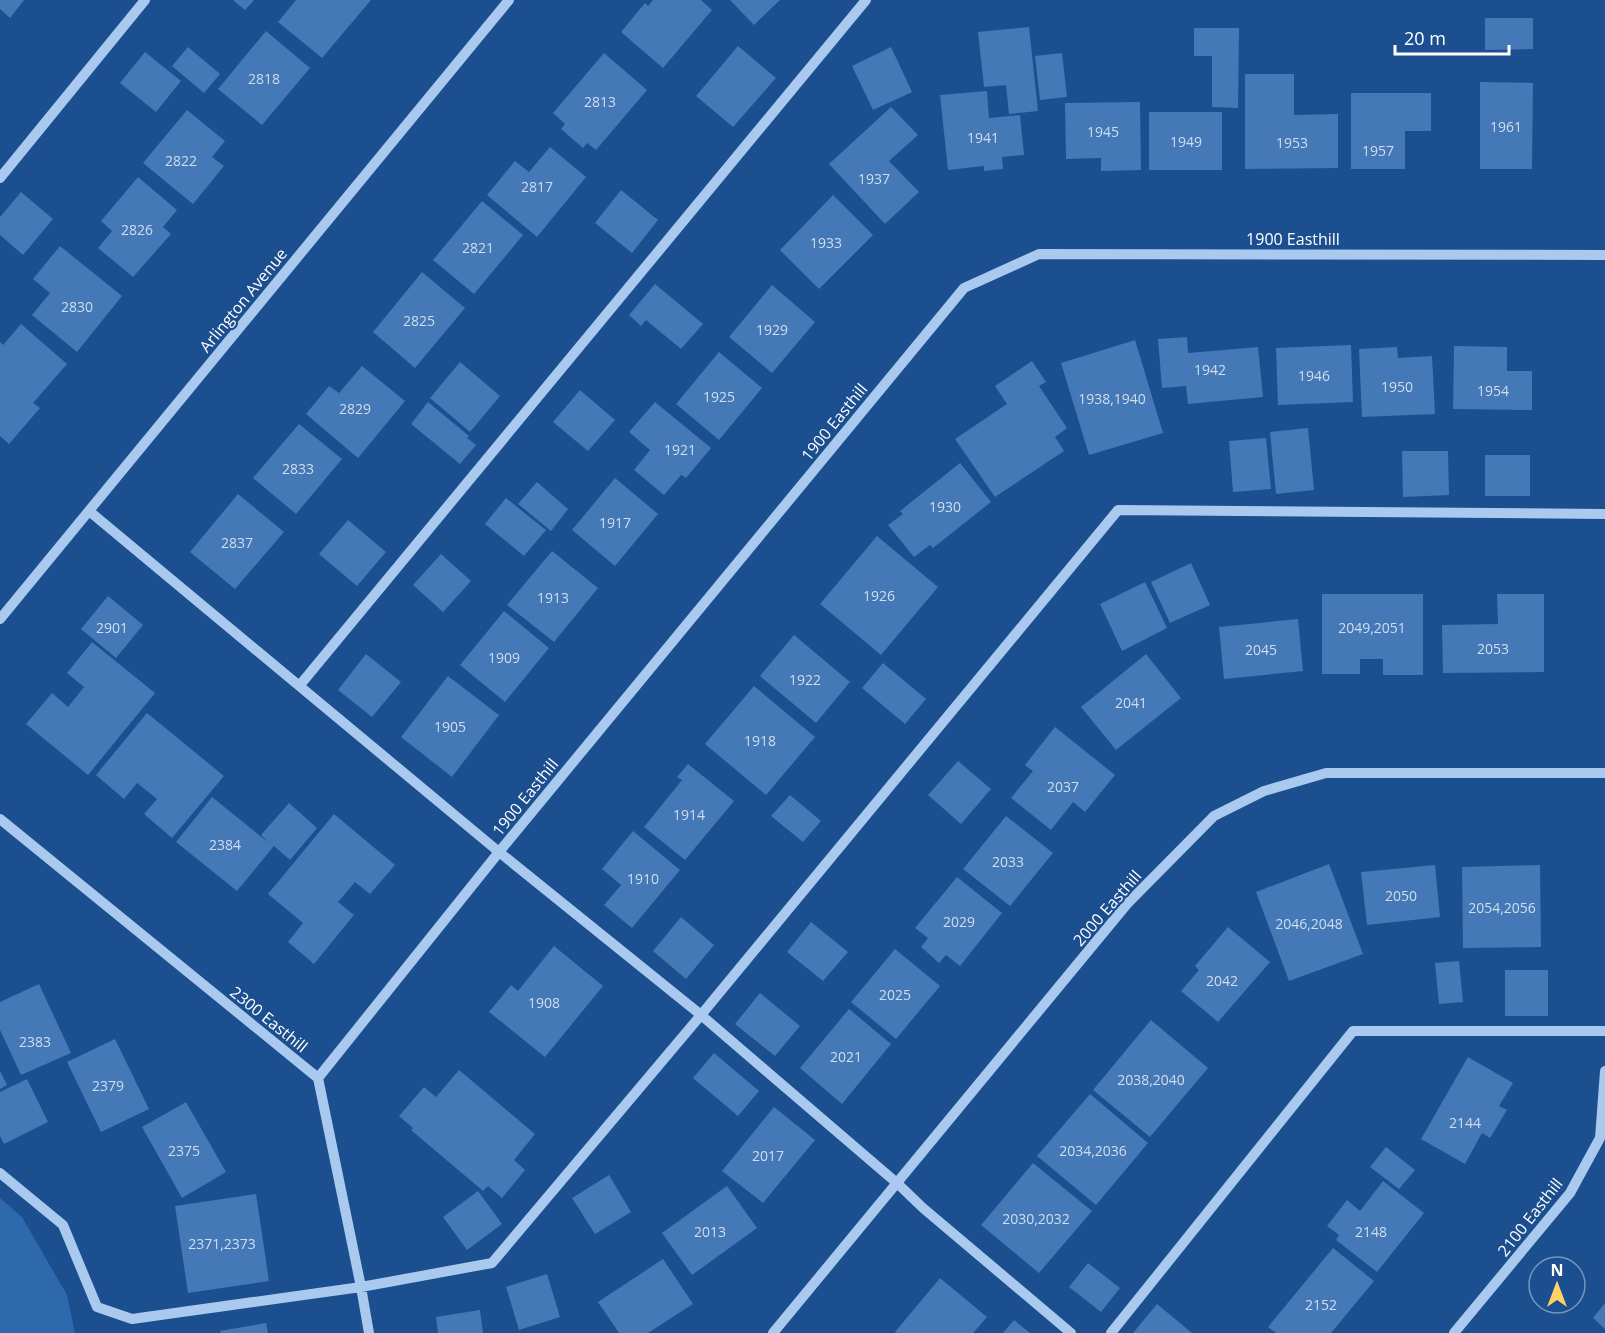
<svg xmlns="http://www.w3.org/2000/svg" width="1605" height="1333" font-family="'Open Sans',sans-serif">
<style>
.green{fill:#2e69ad}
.building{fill:#4478b7}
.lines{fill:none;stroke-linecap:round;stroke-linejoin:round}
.minor{stroke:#a9c9ee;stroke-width:10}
.labels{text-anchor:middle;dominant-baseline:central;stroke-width:4.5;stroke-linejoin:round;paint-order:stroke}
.number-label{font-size:14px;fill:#d0dded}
.street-label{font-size:16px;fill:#fff;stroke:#1b4f8f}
</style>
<rect width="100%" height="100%" fill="#1b4f8f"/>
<!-- green -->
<path class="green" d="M 0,1198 L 22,1217 L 67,1295 L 75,1333 L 0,1333 Z"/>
<!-- building -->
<path class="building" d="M 0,0 L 24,0 L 10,18 L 0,9 Z
M 233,0 L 254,0 L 245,10 Z
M 296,0 L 371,0 L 322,58 L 278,22 Z
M 653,0 L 701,0 L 712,10 L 663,68 L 621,32 L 645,3 L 648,6 Z
M 730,0 L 780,0 L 754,25 Z
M 1485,18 L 1533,18 L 1533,49 L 1485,50 Z
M 1029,27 L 1038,111 L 1009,114 L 1006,85 L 984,87 L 978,32 Z
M 1194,28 L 1239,28 L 1238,108 L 1212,107 L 1212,56 L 1194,56 Z
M 266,31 L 310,68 L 262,125 L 218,89 Z
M 738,46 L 776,78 L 733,127 L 696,96 Z
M 188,47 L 220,74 L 204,93 L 172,66 Z
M 891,47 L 912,92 L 873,110 L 852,66 Z
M 145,52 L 181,81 L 156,112 L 120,83 Z
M 604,53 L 647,90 L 596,150 L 587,143 L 583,148 L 561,129 L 565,124 L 553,113 Z
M 1062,53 L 1067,97 L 1040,100 L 1035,56 Z
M 1245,74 L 1294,74 L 1294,115 L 1338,114 L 1338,168 L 1245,169 Z
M 1480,82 L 1533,83 L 1532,169 L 1480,169 Z
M 987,91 L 989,118 L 1020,115 L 1024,155 L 1002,157 L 1003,169 L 984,171 L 984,166 L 948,170 L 940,95 Z
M 1351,93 L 1431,93 L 1431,131 L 1405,131 L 1405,169 L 1351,169 Z
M 1140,102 L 1141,170 L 1101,171 L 1101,158 L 1066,159 L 1065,103 Z
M 891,107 L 918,135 L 889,161 L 919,192 L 885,224 L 829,164 Z
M 187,110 L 225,141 L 212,157 L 224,166 L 193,204 L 143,163 Z
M 1149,112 L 1222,112 L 1222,170 L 1149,170 Z
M 550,147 L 586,177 L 537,237 L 487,195 L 515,161 L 529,172 Z
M 138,177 L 177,210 L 163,227 L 171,234 L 133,277 L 98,248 L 112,231 L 101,221 Z
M 621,190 L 658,220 L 632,253 L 595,223 Z
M 21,192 L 53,219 L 23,255 L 0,235 L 0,217 Z
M 833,195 L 873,235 L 819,289 L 780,250 Z
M 482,201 L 523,235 L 474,294 L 433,260 Z
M 60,246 L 122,296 L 77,352 L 32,315 L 50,293 L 33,279 Z
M 422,272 L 465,308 L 415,368 L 373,332 Z
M 655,284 L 703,324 L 681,349 L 646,320 L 641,326 L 629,315 Z
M 772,285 L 815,322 L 772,373 L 729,337 Z
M 21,324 L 67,364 L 33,403 L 40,408 L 9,444 L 0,436 L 0,342 L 3,345 Z
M 1187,337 L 1188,353 L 1258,347 L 1263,397 L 1188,404 L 1186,386 L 1162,388 L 1158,339 Z
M 1135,340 L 1163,433 L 1089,455 L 1061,363 Z
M 1351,345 L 1353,402 L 1278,405 L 1276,348 Z
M 1454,346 L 1507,347 L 1507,371 L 1532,371 L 1532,410 L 1453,409 Z
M 1397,347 L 1398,358 L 1432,356 L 1435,414 L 1362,417 L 1359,349 Z
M 719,352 L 762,388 L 719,440 L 676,404 Z
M 1032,361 L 1046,382 L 1039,386 L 1067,428 L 1055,437 L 1064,451 L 995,497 L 955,439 L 1007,404 L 995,386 Z
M 460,362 L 500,396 L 470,432 L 430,398 Z
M 362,366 L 405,401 L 358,458 L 306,414 L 329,386 L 339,393 Z
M 580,390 L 615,420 L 588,451 L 553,422 Z
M 428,402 L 469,436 L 467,438 L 476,445 L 460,464 L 411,424 Z
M 655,402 L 711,448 L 686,478 L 681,475 L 664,495 L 634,470 L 650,450 L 629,432 Z
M 299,424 L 342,459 L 296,514 L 253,478 Z
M 1308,428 L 1314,490 L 1276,494 L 1270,432 Z
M 1266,438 L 1271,489 L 1233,492 L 1229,441 Z
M 1402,451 L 1448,451 L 1449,495 L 1403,497 Z
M 1485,455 L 1530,455 L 1530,496 L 1485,496 Z
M 960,463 L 991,502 L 933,548 L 930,545 L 914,557 L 888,525 L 903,514 L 900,511 Z
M 615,478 L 658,514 L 615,566 L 572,530 Z
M 537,482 L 568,509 L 551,531 L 518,504 Z
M 238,494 L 284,532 L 235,589 L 190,552 Z
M 506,498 L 546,530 L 524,556 L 485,524 Z
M 348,520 L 386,552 L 357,586 L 319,554 Z
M 877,536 L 938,587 L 881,655 L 820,604 Z
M 552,551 L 598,588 L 554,642 L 507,605 Z
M 441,554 L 471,581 L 443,612 L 413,585 Z
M 1191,563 L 1210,605 L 1170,623 L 1151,582 Z
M 1145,582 L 1167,628 L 1122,651 L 1100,604 Z
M 1322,594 L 1423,594 L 1423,675 L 1383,675 L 1383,659 L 1360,659 L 1360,674 L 1322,674 Z
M 1497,594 L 1544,594 L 1544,672 L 1443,673 L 1442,625 L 1498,624 Z
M 108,596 L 143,625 L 116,658 L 81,629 Z
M 504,611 L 549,648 L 505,702 L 460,665 Z
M 1298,619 L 1303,671 L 1224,679 L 1219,627 Z
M 794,635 L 850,682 L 816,723 L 760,676 Z
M 92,642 L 155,693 L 88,775 L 26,724 L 52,693 L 68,707 L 84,687 L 67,673 Z
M 366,654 L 401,682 L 372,717 L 338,690 Z
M 1146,654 L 1181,698 L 1116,750 L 1081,707 Z
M 883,663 L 926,699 L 905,724 L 862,688 Z
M 448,676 L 499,715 L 452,777 L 401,737 Z
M 754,686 L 815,737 L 766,795 L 705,744 Z
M 147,713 L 224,776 L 172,838 L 144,814 L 157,799 L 137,783 L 124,799 L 96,775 Z
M 1055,727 L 1115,775 L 1085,812 L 1073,802 L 1051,830 L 1011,798 L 1033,771 L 1025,765 Z
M 958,761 L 991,789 L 961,824 L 928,795 Z
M 688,764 L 734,801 L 685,860 L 644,827 L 682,780 L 677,777 Z
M 790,795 L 821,821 L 803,842 L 771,816 Z
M 212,797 L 269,843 L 261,835 L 289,803 L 317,828 L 290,860 L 274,846 L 237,891 L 176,842 Z
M 334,814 L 395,865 L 370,894 L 355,882 L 338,902 L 354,915 L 314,964 L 288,942 L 303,923 L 268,894 Z
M 1006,816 L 1053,853 L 1010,906 L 963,869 Z
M 633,831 L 680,870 L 632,928 L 604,905 L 621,885 L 602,869 Z
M 1329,864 L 1363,954 L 1289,981 L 1256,892 Z
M 1435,865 L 1440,917 L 1367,925 L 1361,872 Z
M 1540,865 L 1541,947 L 1463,948 L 1462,867 Z
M 957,877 L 1002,913 L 960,966 L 946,955 L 939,963 L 921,947 L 928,938 L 915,928 Z
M 681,917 L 714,945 L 686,979 L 653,951 Z
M 811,922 L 848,952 L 823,981 L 787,952 Z
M 1228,927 L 1270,962 L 1218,1022 L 1181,991 L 1199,970 L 1195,966 Z
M 554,946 L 603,986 L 545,1057 L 489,1012 L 511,985 L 518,991 Z
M 895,949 L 940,986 L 896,1039 L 851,1002 Z
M 1459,961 L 1463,1002 L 1439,1004 L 1435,963 Z
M 1505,970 L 1548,970 L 1548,1016 L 1505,1016 Z
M 39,984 L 71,1053 L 21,1075 L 0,1030 L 0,1002 Z
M 760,993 L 800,1026 L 775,1056 L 735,1024 Z
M 849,1009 L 891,1044 L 842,1104 L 800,1068 Z
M 1151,1020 L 1208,1068 L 1150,1137 L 1093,1090 Z
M 115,1039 L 149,1109 L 101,1132 L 67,1062 Z
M 714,1053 L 759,1091 L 738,1116 L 693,1078 Z
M 1468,1057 L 1513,1083 L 1499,1106 L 1507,1110 L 1490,1138 L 1482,1133 L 1465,1164 L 1421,1139 Z
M 459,1070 L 535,1134 L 514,1160 L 525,1170 L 502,1198 L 488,1186 L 483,1191 L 411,1130 L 413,1128 L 399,1116 L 424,1087 L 436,1097 Z
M 0,1071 L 7,1085 L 0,1089 Z
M 27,1079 L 48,1122 L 4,1144 L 0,1136 L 0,1092 Z
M 1090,1094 L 1148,1143 L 1096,1205 L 1037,1156 Z
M 186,1102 L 226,1172 L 182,1198 L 142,1127 Z
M 774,1107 L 815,1140 L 763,1203 L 722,1171 Z
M 1386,1147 L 1415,1170 L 1399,1189 L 1370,1167 Z
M 1033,1163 L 1092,1211 L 1039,1273 L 981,1225 Z
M 609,1175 L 631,1212 L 595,1234 L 572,1198 Z
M 1383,1181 L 1424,1213 L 1377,1272 L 1336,1240 L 1339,1235 L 1327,1226 L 1347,1200 L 1360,1211 Z
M 727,1186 L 757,1228 L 692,1275 L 662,1233 Z
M 478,1191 L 502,1224 L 467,1250 L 443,1217 Z
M 256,1194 L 269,1281 L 188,1293 L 175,1206 Z
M 1333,1248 L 1374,1281 L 1331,1333 L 1276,1333 L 1268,1327 Z
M 663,1259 L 693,1304 L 648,1333 L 619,1333 L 598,1302 Z
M 1088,1263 L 1120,1288 L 1101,1312 L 1069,1287 Z
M 547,1274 L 560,1317 L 519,1330 L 506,1287 Z
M 940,1278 L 987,1317 L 973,1333 L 897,1333 L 895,1332 Z
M 1605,1303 L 1605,1329 L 1593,1318 Z
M 1157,1304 L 1192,1333 L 1133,1333 Z
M 480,1310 L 483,1333 L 438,1333 L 436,1317 Z
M 1014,1320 L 1030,1333 L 1003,1333 Z
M 266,1323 L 268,1333 L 221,1333 L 220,1331 Z"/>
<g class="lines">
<!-- minor -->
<path class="minor" d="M 0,178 L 145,0
M 89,511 L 499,852 L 701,1015 L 898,1184 L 923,1208 L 1071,1333
M 0,619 L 509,0
M 300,685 L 866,0
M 0,819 L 318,1078 L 361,1287 L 369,1333
M 318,1078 L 499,852 L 964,288 L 1039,254 L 1605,255
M 0,1173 L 63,1225 L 97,1307 L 132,1319 L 361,1287 L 492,1263 L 701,1015 L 1118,510 L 1605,514
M 773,1333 L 1127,904 L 1214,816 L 1264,791 L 1326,773 L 1605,773
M 1111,1333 L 1353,1031 L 1605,1031
M 1454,1333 L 1570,1193 L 1600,1138 L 1605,1071"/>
</g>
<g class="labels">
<!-- number labels -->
<g class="number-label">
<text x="264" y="78">2818</text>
<text x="600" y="101">2813</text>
<text x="1506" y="126">1961</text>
<text x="1103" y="131">1945</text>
<text x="983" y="137">1941</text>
<text x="1186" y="141">1949</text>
<text x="1292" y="142">1953</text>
<text x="1378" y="150">1957</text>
<text x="181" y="160">2822</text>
<text x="874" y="178">1937</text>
<text x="537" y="186">2817</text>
<text x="137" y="229">2826</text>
<text x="826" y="242">1933</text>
<text x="478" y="247">2821</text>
<text x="77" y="306">2830</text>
<text x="419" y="320">2825</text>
<text x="772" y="329">1929</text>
<text x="1210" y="369">1942</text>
<text x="1314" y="375">1946</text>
<text x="1397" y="386">1950</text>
<text x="1493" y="390">1954</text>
<text x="719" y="396">1925</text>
<text x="1112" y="398">1938,1940</text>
<text x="355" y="408">2829</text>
<text x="680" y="449">1921</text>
<text x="298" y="468">2833</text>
<text x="945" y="506">1930</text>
<text x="615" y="522">1917</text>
<text x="237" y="542">2837</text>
<text x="879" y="595">1926</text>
<text x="553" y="597">1913</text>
<text x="112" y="627">2901</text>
<text x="1372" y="627">2049,2051</text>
<text x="1493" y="648">2053</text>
<text x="1261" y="649">2045</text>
<text x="504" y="657">1909</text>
<text x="805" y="679">1922</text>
<text x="1131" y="702">2041</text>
<text x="450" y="726">1905</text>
<text x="760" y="740">1918</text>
<text x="1063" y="786">2037</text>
<text x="689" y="814">1914</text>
<text x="225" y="844">2384</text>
<text x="1008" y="861">2033</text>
<text x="643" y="878">1910</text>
<text x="1401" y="895">2050</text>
<text x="1502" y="907">2054,2056</text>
<text x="959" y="921">2029</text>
<text x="1309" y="923">2046,2048</text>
<text x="1222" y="980">2042</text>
<text x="895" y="994">2025</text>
<text x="544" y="1002">1908</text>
<text x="35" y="1041">2383</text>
<text x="846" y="1056">2021</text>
<text x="1151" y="1079">2038,2040</text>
<text x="108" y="1085">2379</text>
<text x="1465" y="1122">2144</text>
<text x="184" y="1150">2375</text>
<text x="1093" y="1150">2034,2036</text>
<text x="768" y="1155">2017</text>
<text x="1036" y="1218">2030,2032</text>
<text x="710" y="1231">2013</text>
<text x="1371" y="1231">2148</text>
<text x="222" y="1243">2371,2373</text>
<text x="1321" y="1304">2152</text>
</g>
<!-- street labels -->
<g class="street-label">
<text x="1293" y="239">1900 Easthill</text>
<text transform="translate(243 300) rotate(-51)">Arlington Avenue</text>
<text transform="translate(834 422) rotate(-51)">1900 Easthill</text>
<text transform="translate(525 797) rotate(-51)">1900 Easthill</text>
<text transform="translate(1107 908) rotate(-49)">2000 Easthill</text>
<text transform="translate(269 1019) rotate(39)">2300 Easthill</text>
<text transform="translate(1530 1217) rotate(-52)">2100 Easthill</text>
</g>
</g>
<!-- north arrow -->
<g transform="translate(1557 1285)"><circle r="28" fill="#1b4f8f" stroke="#7695bc" stroke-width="1.5"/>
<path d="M0-4.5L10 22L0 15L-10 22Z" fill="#ffd166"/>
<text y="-9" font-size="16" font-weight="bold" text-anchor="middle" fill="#ffffff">N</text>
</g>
<!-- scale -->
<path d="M1395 45v9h114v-9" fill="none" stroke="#ffffff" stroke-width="3"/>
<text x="1404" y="45" font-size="18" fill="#ffffff" stroke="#1b4f8f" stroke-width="4.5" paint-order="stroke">20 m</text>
</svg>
